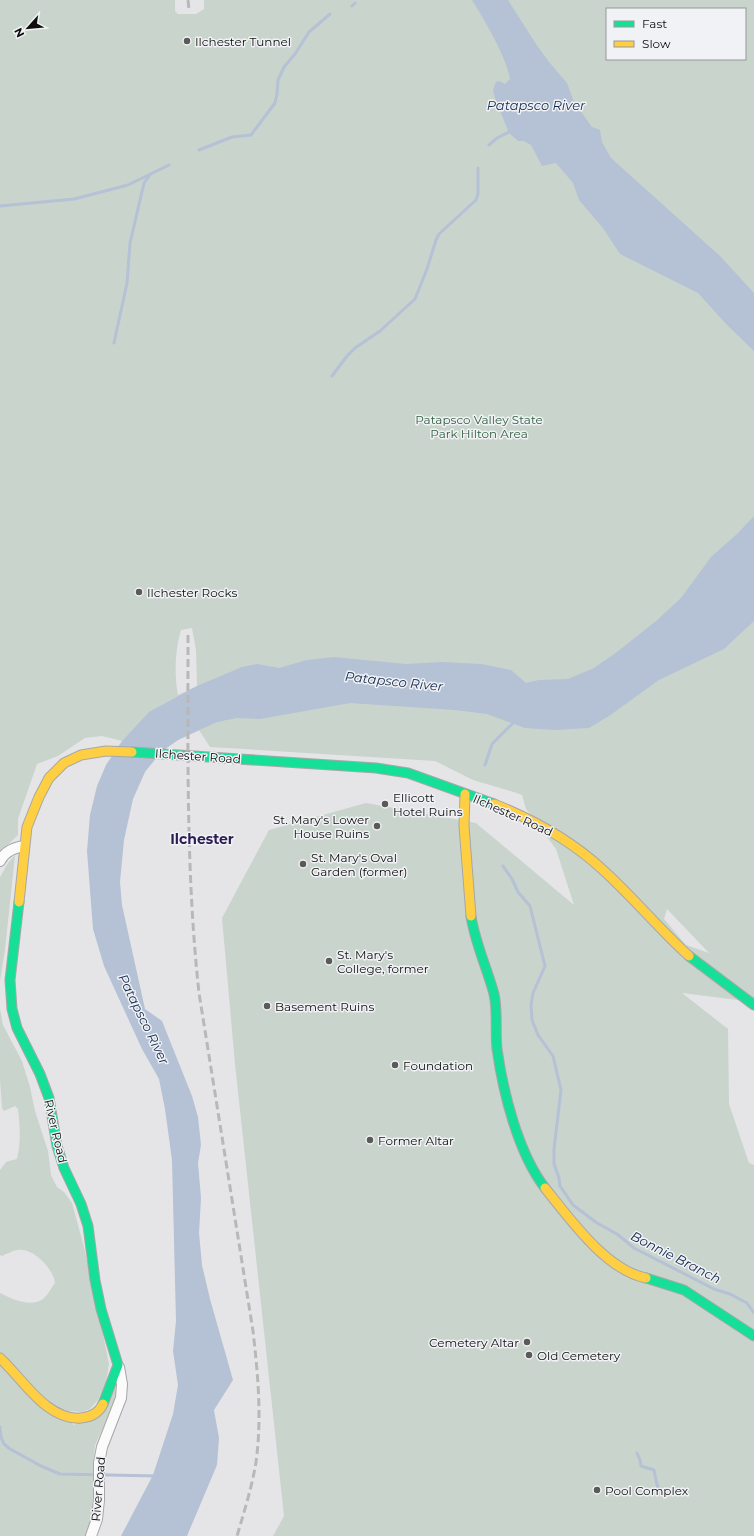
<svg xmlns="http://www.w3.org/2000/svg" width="754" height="1536" font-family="Montserrat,sans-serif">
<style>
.green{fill:#c9d4cd;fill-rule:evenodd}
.water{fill:#b5c1d5}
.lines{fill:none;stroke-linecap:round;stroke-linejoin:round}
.stream{stroke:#b5c1d5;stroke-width:3}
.street-casing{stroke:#a7a7a9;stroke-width:12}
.fast-casing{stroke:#a7a7a9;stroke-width:11}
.slow-casing{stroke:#a7a7a9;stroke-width:11}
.street{stroke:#fbfbfb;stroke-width:10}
.fast{stroke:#16e098;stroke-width:9}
.slow{stroke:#ffcf43;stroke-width:9}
.rail{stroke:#b8b8b9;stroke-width:3;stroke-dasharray:8 4;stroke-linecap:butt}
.poi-dot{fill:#5a5a5b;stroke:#f1f2f5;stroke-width:1.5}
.labels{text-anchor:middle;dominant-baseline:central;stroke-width:3;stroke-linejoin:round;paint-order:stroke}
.poi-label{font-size:12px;fill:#0f0f10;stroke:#f1f2f5;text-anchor:start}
.park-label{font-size:12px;fill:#316040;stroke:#f1f2f5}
.street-label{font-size:12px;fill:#0f0f10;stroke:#f1f2f5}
.water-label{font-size:13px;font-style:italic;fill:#10294e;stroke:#f1f2f5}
.quarter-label{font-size:14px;font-weight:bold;fill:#2c1d57;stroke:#f1f2f5}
</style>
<rect width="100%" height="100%" fill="#e5e5e7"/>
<!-- green -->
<path class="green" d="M 0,0 L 175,0 L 175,11 L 178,14 L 196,14 L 204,9 L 204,0 L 754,0 L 754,1002 L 682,993 L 728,1029 L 729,1104 L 749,1163 L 754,1165 L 754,1536 L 273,1536 L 284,1516 L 235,1064 L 222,918 L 269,830 L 366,803 L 476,823 L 574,905 L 556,849 L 526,809 L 522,795 L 517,793 L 473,780 L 435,761 L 210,747 L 199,730 L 178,740 L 162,751 L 135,728 L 122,741 L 102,736 L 85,738 L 58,756 L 37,764 L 18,819 L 18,835 L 0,852 ZM 607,9 L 745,9 L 745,59 L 607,59 ZM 192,628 L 196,650 L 197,686 L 178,695 C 174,674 175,650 181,630 ZM 667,909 L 709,953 L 686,945 L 664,919 Z
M 15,855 L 5,950 L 0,981 L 0,877 L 8,863 Z
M 0,1009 L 3,1025 L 22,1061 L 30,1087 L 35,1111 L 48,1151 L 51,1175 L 57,1187 L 64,1192 L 72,1203 L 84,1247 L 105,1344 L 109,1364 L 106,1382 L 98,1400 L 90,1409 L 82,1412 L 58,1410 L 0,1356 L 0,1293 C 12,1299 30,1308 43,1299 C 48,1295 51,1288 55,1283 C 53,1268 33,1247 17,1250 C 12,1251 7,1254 2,1256 L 0,1255 L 0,1170 L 6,1162 L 17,1159 C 21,1143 20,1126 18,1109 L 15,1106 L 4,1111 L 2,1108 L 0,1079 Z
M 0,1365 L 74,1425 L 116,1388 L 117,1398 L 95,1445 L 93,1467 L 94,1501 L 92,1519 L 86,1536 L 0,1536 Z"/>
<!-- water -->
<path class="water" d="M 472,0 L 508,0 L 536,44 L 549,62 L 567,83 L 574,102 L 592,127 L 600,130 L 602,142 L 611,158 L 720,256 L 754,293 L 754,351 L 727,325 L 698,293 L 620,254 L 603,228 L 579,200 L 573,183 L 556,163 L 542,166 L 531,145 L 524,141 L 518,141 L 509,133 L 495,98 L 493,90 L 496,82 L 499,81 L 505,84 L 510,79 C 506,56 485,21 472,0 Z
M 754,516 L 754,621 L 724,649 L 659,680 L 609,716 L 589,728 L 554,730 L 525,728 L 487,714 L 455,710 L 350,703 L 260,719 L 237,718 L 217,722 L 178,740 L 162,751 L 145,772 L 133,799 L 124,840 L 120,882 L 122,905 L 145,1009 L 162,1021 L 192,1096 L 198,1117 L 201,1145 L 198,1163 L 201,1198 L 199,1233 L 202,1265 L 210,1299 L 233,1380 L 214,1410 L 219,1438 L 217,1465 L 187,1536 L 121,1536 L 153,1475 L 173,1414 L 178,1385 L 173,1351 L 176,1321 L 172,1160 L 165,1109 L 159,1079 L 142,1049 L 104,966 L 93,929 L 87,851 L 90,815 L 97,786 L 106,765 L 122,741 L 149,712 L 197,686 L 242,667 L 257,664 L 279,668 L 307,660 L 334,657 L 406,664 L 441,662 L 481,664 L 511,670 L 526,683 L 539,680 L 568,679 L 594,668 L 617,652 L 656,621 L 681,598 L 711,557 L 738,533 Z"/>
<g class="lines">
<!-- stream -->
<path class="stream" d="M 352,6 L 355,3
M 489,145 L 497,138 L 511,131
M 199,150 L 232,137 L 251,135 L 275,103 L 277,94 L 278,80 L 284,67 L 295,54 L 309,32 L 330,14
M 0,206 L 74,199 L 128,185 L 169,165
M 114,343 L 127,283 L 130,243 L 144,183 L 149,176
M 332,376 L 347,356 L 355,348 L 380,331 L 415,299 L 427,269 L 436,240 L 439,234 L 476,200 L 478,194 L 478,168
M 485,765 L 492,744 L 515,721
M 503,866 L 512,879 L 518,892 L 530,906 L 545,966 L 533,993 L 531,1005 L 532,1020 L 538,1035 L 553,1056 L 561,1090 L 554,1149 L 554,1164 L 559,1178 L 560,1186 L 573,1205 L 597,1223 L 617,1234 L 634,1248 L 714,1289 L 730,1294 L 747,1303 L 754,1313
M 0,1427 L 1,1437 L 4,1444 L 10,1449 L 41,1466 L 60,1474 L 157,1476
M 637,1453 L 640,1460 L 641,1466 L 654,1470 L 657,1485 L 661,1491"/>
<!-- street casing -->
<g class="street-casing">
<path id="street" d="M 0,861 C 5,851 14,848 24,846
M 91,1536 L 97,1519 L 99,1500 L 99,1463 L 102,1447 L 121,1398 L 122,1384 L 119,1367"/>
</g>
<!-- fast casing -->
<g class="fast-casing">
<path id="fast" d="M 132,752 L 376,768 L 408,773 L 494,804
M 19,902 L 10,980 L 12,1009 L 17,1028 L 40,1074 L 49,1098 L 57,1146 L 64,1168 L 81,1204 L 88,1226 L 95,1280 L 101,1309 L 118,1365 L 103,1404
M 471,916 C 475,943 487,968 494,994 C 498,1012 495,1031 497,1049 C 503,1092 518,1153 545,1188
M 689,956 L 754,1005
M 646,1278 L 684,1290 L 754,1336"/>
</g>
<!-- slow casing -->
<g class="slow-casing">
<path id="slow" d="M 465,794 L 464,826 L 471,916
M 494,804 C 534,820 572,841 603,870 C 633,897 659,929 689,956
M 19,902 L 27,827 L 39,797 L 49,778 L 64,763 L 81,755 L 106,751 L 132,752
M 545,1188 C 570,1219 606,1270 646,1278
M 0,1358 C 23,1379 47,1421 81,1418 C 91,1417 99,1413 103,1404"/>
</g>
<!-- street -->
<use href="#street" class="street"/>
<!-- fast -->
<use href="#fast" class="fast"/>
<!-- slow -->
<use href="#slow" class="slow"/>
<!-- rail -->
<path class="rail" d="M 188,0 L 189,10
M 188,635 C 188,754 186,874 199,993 L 253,1331 C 258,1375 262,1418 256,1462 C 252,1487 244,1512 237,1536"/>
</g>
<!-- markers -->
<g class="poi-dot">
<circle cx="187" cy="41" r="4"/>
<circle cx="139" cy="592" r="4"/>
<circle cx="385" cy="804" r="4"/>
<circle cx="377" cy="826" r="4"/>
<circle cx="303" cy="864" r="4"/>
<circle cx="329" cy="961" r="4"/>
<circle cx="267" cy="1006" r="4"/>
<circle cx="395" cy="1065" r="4"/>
<circle cx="370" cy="1140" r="4"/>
<circle cx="527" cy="1342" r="4"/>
<circle cx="529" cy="1355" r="4"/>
<circle cx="597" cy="1490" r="4"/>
</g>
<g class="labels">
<!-- poi labels -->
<g class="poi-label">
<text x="195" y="41">Ilchester Tunnel</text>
<text x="147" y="592">Ilchester Rocks</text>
<text x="393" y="797">Ellicott<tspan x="393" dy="14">Hotel Ruins</tspan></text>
<text x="369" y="819" text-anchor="end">St. Mary's Lower<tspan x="369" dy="14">House Ruins</tspan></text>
<text x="311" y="857">St. Mary's Oval<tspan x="311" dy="14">Garden (former)</tspan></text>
<text x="337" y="954">St. Mary's<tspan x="337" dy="14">College, former</tspan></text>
<text x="275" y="1006">Basement Ruins</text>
<text x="403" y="1065">Foundation</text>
<text x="378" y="1140">Former Altar</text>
<text x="519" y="1342" text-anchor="end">Cemetery Altar</text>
<text x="537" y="1355">Old Cemetery</text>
<text x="605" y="1490">Pool Complex</text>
</g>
<!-- park labels -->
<g class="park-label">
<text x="479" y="419">Patapsco Valley State<tspan x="479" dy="14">Park Hilton Area</tspan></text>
</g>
<!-- street labels -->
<g class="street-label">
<text transform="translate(198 756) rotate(4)">Ilchester Road</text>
<text transform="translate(513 815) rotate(24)">Ilchester Road</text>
<text transform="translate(56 1131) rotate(77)">River Road</text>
<text transform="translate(98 1489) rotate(-85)">River Road</text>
</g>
<!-- water labels -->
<g class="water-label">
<text x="536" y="105">Patapsco River</text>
<text transform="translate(394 681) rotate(6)">Patapsco River</text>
<text transform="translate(144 1019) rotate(64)">Patapsco River</text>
<text transform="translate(676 1257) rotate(27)">Bonnie Branch</text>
</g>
<!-- quarter labels -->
<g class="quarter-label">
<text x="202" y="839">Ilchester</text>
</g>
</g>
<!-- legend -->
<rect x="606" y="8" width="140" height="52" fill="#f1f2f5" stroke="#979799"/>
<rect x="614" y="21" width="20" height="6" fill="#16e098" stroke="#979799"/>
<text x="642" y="28" font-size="12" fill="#0f0f10">Fast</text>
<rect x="614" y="41" width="20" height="6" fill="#ffcf43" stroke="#979799"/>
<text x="642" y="48" font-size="12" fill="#0f0f10">Slow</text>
<!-- north arrow -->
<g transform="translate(28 28) rotate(243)" stroke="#f1f2f5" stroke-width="3" paint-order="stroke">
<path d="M0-3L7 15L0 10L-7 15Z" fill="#0f0f10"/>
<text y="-6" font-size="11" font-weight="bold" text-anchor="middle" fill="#0f0f10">N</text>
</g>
</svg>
